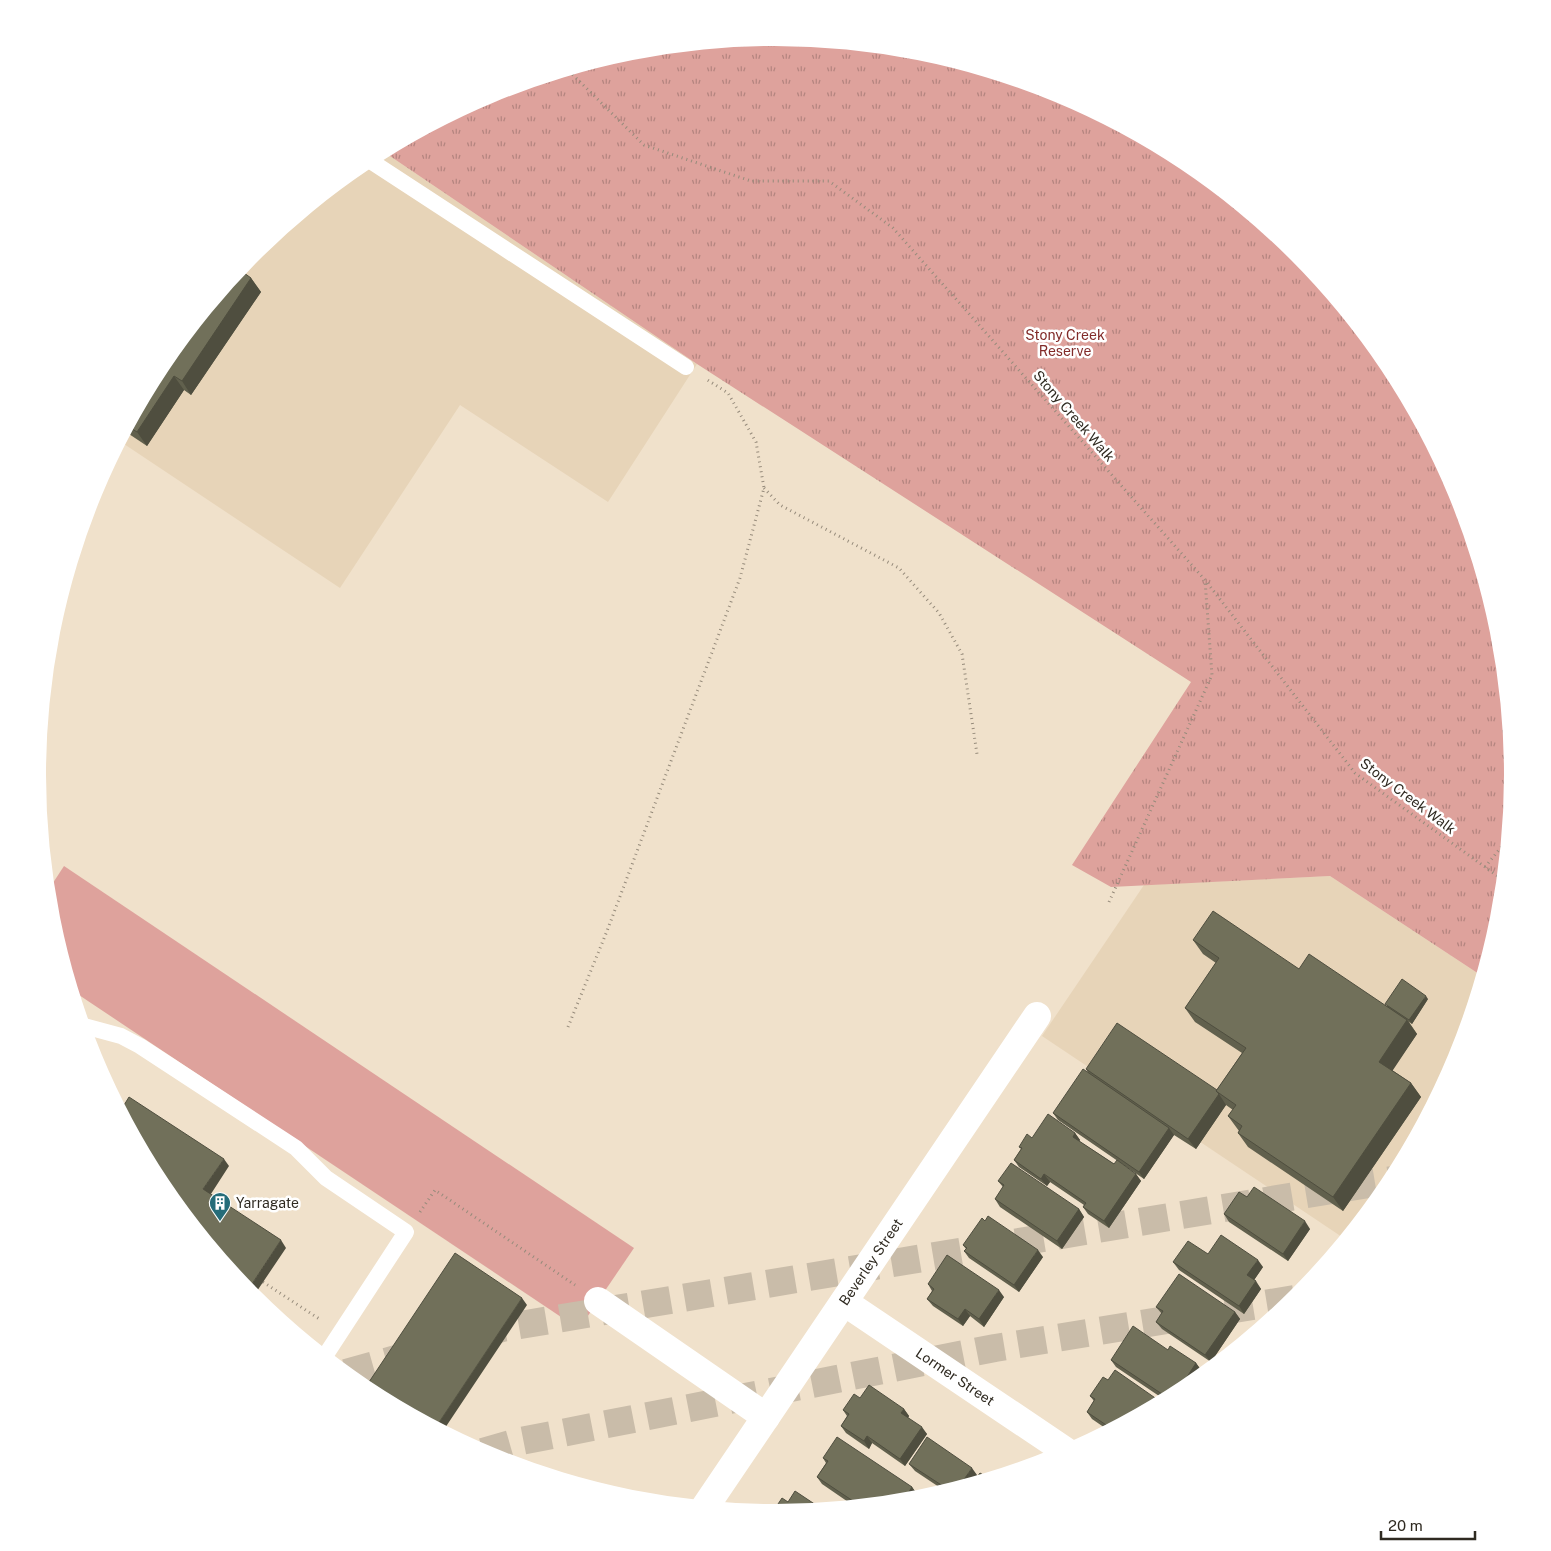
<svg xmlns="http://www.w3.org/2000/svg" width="1551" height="1551" font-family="'Public Sans',sans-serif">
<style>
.built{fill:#e7d4b8}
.green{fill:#dea29c}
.park{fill:url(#park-tufts)}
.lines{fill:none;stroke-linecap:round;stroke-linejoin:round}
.highway-tunnel{stroke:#c9bca9;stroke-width:28;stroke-dasharray:28 14;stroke-linecap:butt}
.path{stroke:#968b7b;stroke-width:3;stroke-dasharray:1 4;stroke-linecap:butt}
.lane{stroke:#fff;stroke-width:16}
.street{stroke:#fff;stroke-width:28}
.wall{fill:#61604d}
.shaded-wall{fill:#4f4e3f}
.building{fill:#71705a;stroke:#4f4e3f}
.labels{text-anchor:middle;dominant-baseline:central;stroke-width:5;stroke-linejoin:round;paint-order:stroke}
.park-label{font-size:14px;fill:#822b29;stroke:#fff}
.street-label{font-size:14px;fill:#2f2a21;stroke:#fff}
.poi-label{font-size:14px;fill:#2f2a21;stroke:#fff;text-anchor:start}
</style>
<defs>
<pattern id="park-tufts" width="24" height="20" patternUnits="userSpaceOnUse" patternTransform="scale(1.25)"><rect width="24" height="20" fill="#dea29c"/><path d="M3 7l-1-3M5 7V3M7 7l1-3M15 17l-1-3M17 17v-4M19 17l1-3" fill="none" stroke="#b4847f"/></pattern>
</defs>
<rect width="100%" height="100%" fill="#f0e1cb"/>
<!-- built -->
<path class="built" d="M 384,152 L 697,364 L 608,502 L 460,405 L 340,588 L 121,442 L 162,365 L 254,253 L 366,162 Z
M 1330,876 L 1482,976 L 1457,1058 L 1389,1186 L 1345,1239 L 1042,1036 L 1144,885 Z"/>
<!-- green -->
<path class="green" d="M 64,866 L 634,1248 L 579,1329 L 73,991 L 52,919 L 49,889 Z"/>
<!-- park -->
<path class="park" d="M 776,38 L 920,52 L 1058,94 L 1186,162 L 1298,254 L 1389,366 L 1457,493 L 1499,632 L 1513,776 L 1499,920 L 1482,976 L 1330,876 L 1111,887 L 1072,865 L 1191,682 L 697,364 L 384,152 L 493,94 L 632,52 Z"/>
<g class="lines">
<!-- highway-tunnel -->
<path class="highway-tunnel" d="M 478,1335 L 502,1328 L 1392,1180
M 346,1373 L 417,1353
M 483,1452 L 521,1441 L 995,1348 L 1295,1299"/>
<!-- path -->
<path class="path" d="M 569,71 L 644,145 L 751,181 L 829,181 L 893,228 L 1205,580 L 1355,773 L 1503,880
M 764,488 L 780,505 L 899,568 L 939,613 L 962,654 L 977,754
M 1485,867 L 1507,840
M 1109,902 L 1212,675 L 1205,580
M 568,1027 L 607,931 L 740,578 L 764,488 L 756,442 L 728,393 L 706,379
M 420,1212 L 435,1190 L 575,1285
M 263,1282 L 321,1320"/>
<!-- lane -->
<path class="lane" d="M 369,160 L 686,367
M 84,1026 L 121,1036 L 140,1046 L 296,1148 L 326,1178 L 406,1232 L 325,1356"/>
<!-- street -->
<g class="street">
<path d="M 598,1301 L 766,1417"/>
<path id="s1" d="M 844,1302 L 1067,1452"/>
<path id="s2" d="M 705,1507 L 1037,1016"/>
</g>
</g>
<!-- wall -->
<path class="wall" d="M 251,278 L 261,292 L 191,395 L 184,390 L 147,446 L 126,432 L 162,365 Z
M 1193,940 L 1299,969 L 1386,1006 L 1428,999 L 1412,1024 L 1409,1022 L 1417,1034 L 1392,1070 L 1411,1083 L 1421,1097 L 1343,1211 L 1248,1147 L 1238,1133 L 1239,1131 L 1228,1116 L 1233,1110 L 1226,1105 L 1196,1149 L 1174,1135 L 1144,1179 L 1058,1120 L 1053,1113 L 1088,1073 L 1086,1069 L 1217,1090 L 1242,1053 L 1195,1022 L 1185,1008 L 1216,963 L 1203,954 Z
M 1075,1133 L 1080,1140 L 1079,1141 L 1114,1164 L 1136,1174 L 1141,1181 L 1109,1228 L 1088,1214 L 1083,1207 L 1084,1205 L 1050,1182 L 1047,1186 L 1019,1167 L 1014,1160 L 1021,1149 L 1019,1147 L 1032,1138 Z
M 998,1181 L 1079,1209 L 1084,1217 L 1062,1249 L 1000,1207 L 995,1199 L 1003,1187 Z
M 1224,1214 L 1310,1229 L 1288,1261 L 1229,1222 Z
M 963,1245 L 1043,1257 L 1019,1292 L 969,1258 L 964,1251 L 966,1249 Z
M 1208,1254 L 1263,1267 L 1254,1280 L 1261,1289 L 1244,1314 L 1179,1270 L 1173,1262 Z
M 928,1284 L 1004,1297 L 984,1327 L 970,1316 L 963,1326 L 933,1306 L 927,1299 L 932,1291 Z
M 1156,1307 L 1235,1312 L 1240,1319 L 1211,1362 L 1162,1329 L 1156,1322 L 1162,1314 Z
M 1168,1350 L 1196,1363 L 1201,1370 L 1194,1382 L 1185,1389 L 1165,1400 L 1116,1367 L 1111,1360 Z
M 1108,1380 L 1161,1402 L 1108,1430 L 1092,1419 L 1087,1412 L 1094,1401 L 1090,1396 Z
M 860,1398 L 904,1409 L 909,1416 L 908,1418 L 927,1434 L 905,1466 L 872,1443 L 869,1449 L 846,1433 L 841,1426 L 847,1416 L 843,1410 Z
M 823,1458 L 912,1487 L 917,1494 L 914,1500 L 854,1506 L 822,1484 L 817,1477 L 826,1463 Z
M 909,1464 L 977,1475 L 971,1484 L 945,1491 L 915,1471 Z"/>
<!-- shaded-wall -->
<path class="shaded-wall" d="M 251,278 L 261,292 L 191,395 L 182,381 Z
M 174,376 L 184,390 L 147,446 L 137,432 Z
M 1426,996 L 1428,999 L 1412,1024 L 1409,1020 Z
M 1407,1020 L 1417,1034 L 1389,1076 L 1379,1062 Z
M 1411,1083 L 1421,1097 L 1343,1211 L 1333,1197 Z
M 1219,1094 L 1226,1105 L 1196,1149 L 1188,1139 Z
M 1169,1128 L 1174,1135 L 1144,1179 L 1139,1172 Z
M 1075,1133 L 1080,1140 L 1078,1144 L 1073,1137 Z
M 224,1159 L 229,1166 L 209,1197 L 203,1189 Z
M 1044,1174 L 1050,1182 L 1047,1186 L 1041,1179 Z
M 1136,1174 L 1141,1181 L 1109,1228 L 1104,1221 Z
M 1079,1209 L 1084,1217 L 1062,1249 L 1057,1241 Z
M 1305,1221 L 1310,1229 L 1288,1261 L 1283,1254 Z
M 281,1240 L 286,1248 L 253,1297 L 248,1290 Z
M 1038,1250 L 1043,1257 L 1019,1292 L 1014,1285 Z
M 1258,1260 L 1263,1267 L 1252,1283 L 1247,1275 Z
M 1256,1281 L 1261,1289 L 1244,1314 L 1239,1306 Z
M 999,1290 L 1004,1297 L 984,1327 L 979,1319 Z
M 522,1298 L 527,1305 L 443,1431 L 436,1427 Z
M 965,1309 L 970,1316 L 963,1326 L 958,1319 Z
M 1235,1312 L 1240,1319 L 1211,1362 L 1205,1355 Z
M 1196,1363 L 1201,1370 L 1194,1382 L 1189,1386 L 1187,1377 Z
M 904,1409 L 909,1416 L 906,1421 L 901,1413 Z
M 922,1427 L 927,1434 L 905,1466 L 900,1459 Z
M 867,1436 L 872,1443 L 869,1449 L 864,1441 Z
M 972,1468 L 977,1475 L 971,1484 L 958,1488 Z
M 912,1487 L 917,1494 L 914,1500 L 903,1501 Z"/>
<!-- building -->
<path class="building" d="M 240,270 L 251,278 L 182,381 L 174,376 L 137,432 L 129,427 L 162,365 Z
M 1213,911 L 1299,969 L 1309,954 L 1407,1020 L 1379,1062 L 1411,1083 L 1333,1197 L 1238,1133 L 1242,1126 L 1228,1116 L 1236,1105 L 1216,1091 L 1246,1048 L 1185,1008 L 1219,958 L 1193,940 Z
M 1402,979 L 1426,996 L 1409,1020 L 1385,1004 Z
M 1117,1023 L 1217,1090 L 1216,1091 L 1219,1094 L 1188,1139 L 1086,1069 Z
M 1083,1069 L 1169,1128 L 1139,1172 L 1053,1113 Z
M 129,1097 L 224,1159 L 203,1189 L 281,1240 L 248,1290 L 162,1185 L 121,1110 Z
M 1048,1114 L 1075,1133 L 1073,1137 L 1114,1164 L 1117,1160 L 1136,1174 L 1104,1221 L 1083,1207 L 1086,1203 L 1044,1174 L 1041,1179 L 1014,1160 L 1022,1148 L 1019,1147 L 1027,1134 L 1032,1138 Z
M 1011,1163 L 1079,1209 L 1057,1241 L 995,1199 L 1004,1185 L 998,1181 Z
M 1254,1187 L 1305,1221 L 1283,1254 L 1224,1214 L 1239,1192 L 1247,1197 Z
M 988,1216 L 1038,1250 L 1014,1285 L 964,1251 L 967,1248 L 963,1245 L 982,1218 L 985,1221 Z
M 1221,1235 L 1258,1260 L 1247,1275 L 1256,1281 L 1239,1306 L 1173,1262 L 1188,1241 L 1208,1254 Z
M 455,1253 L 522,1298 L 436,1427 L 365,1388 Z
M 947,1255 L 999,1290 L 979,1319 L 965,1309 L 958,1319 L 927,1299 L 934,1289 L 928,1284 Z
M 1179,1274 L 1235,1312 L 1205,1355 L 1156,1322 L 1163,1311 L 1156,1307 Z
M 1133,1326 L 1168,1350 L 1170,1346 L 1196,1363 L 1187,1377 L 1193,1381 L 1189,1386 L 1185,1389 L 1168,1398 L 1111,1360 Z
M 1115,1370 L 1161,1402 L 1112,1429 L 1087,1412 L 1095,1399 L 1090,1396 L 1103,1377 L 1108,1380 Z
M 869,1385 L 904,1409 L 901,1413 L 922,1427 L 900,1459 L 867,1436 L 864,1441 L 841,1426 L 849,1414 L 843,1410 L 854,1394 L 860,1398 Z
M 837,1437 L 912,1487 L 903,1501 L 859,1505 L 817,1477 L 828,1461 L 823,1458 Z
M 927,1437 L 972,1468 L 958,1488 L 949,1490 L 909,1464 Z
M 980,1473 L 988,1478 L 973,1483 Z
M 795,1491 L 822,1509 L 775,1514 L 772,1513 L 782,1498 L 788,1502 Z"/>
<!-- icons -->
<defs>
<g id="building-pin" transform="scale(1.125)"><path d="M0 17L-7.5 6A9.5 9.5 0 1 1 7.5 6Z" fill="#256c79" stroke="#fff"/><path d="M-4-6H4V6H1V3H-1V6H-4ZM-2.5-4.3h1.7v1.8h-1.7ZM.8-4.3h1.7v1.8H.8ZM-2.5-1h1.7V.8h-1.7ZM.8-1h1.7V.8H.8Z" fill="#fff"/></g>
</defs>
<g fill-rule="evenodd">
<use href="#building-pin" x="220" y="1203"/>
</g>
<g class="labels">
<!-- park labels -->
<g class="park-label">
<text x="1065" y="335">Stony Creek<tspan x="1065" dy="16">Reserve</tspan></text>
</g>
<!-- street labels -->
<g class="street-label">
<text transform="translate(1074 416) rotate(49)">Stony Creek Walk</text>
<text transform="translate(1408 796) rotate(37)">Stony Creek Walk</text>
<text stroke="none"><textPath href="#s2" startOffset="296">Beverley Street</textPath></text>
<text stroke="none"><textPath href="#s1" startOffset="134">Lormer Street</textPath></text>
</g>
<!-- poi labels -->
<g class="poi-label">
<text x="236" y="1203">Yarragate</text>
</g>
</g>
<!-- crop -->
<path d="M0 0H1551V1551H0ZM46 775a729 729 0 1 1 1458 0a729 729 0 1 1-1458 0Z" fill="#fff" fill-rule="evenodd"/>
<!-- scale -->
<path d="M1381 1531v8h94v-8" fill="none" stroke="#2f2a21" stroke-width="2.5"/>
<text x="1388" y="1531" font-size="15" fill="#2f2a21" stroke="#ffffff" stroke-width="4" paint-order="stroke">20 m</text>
</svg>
